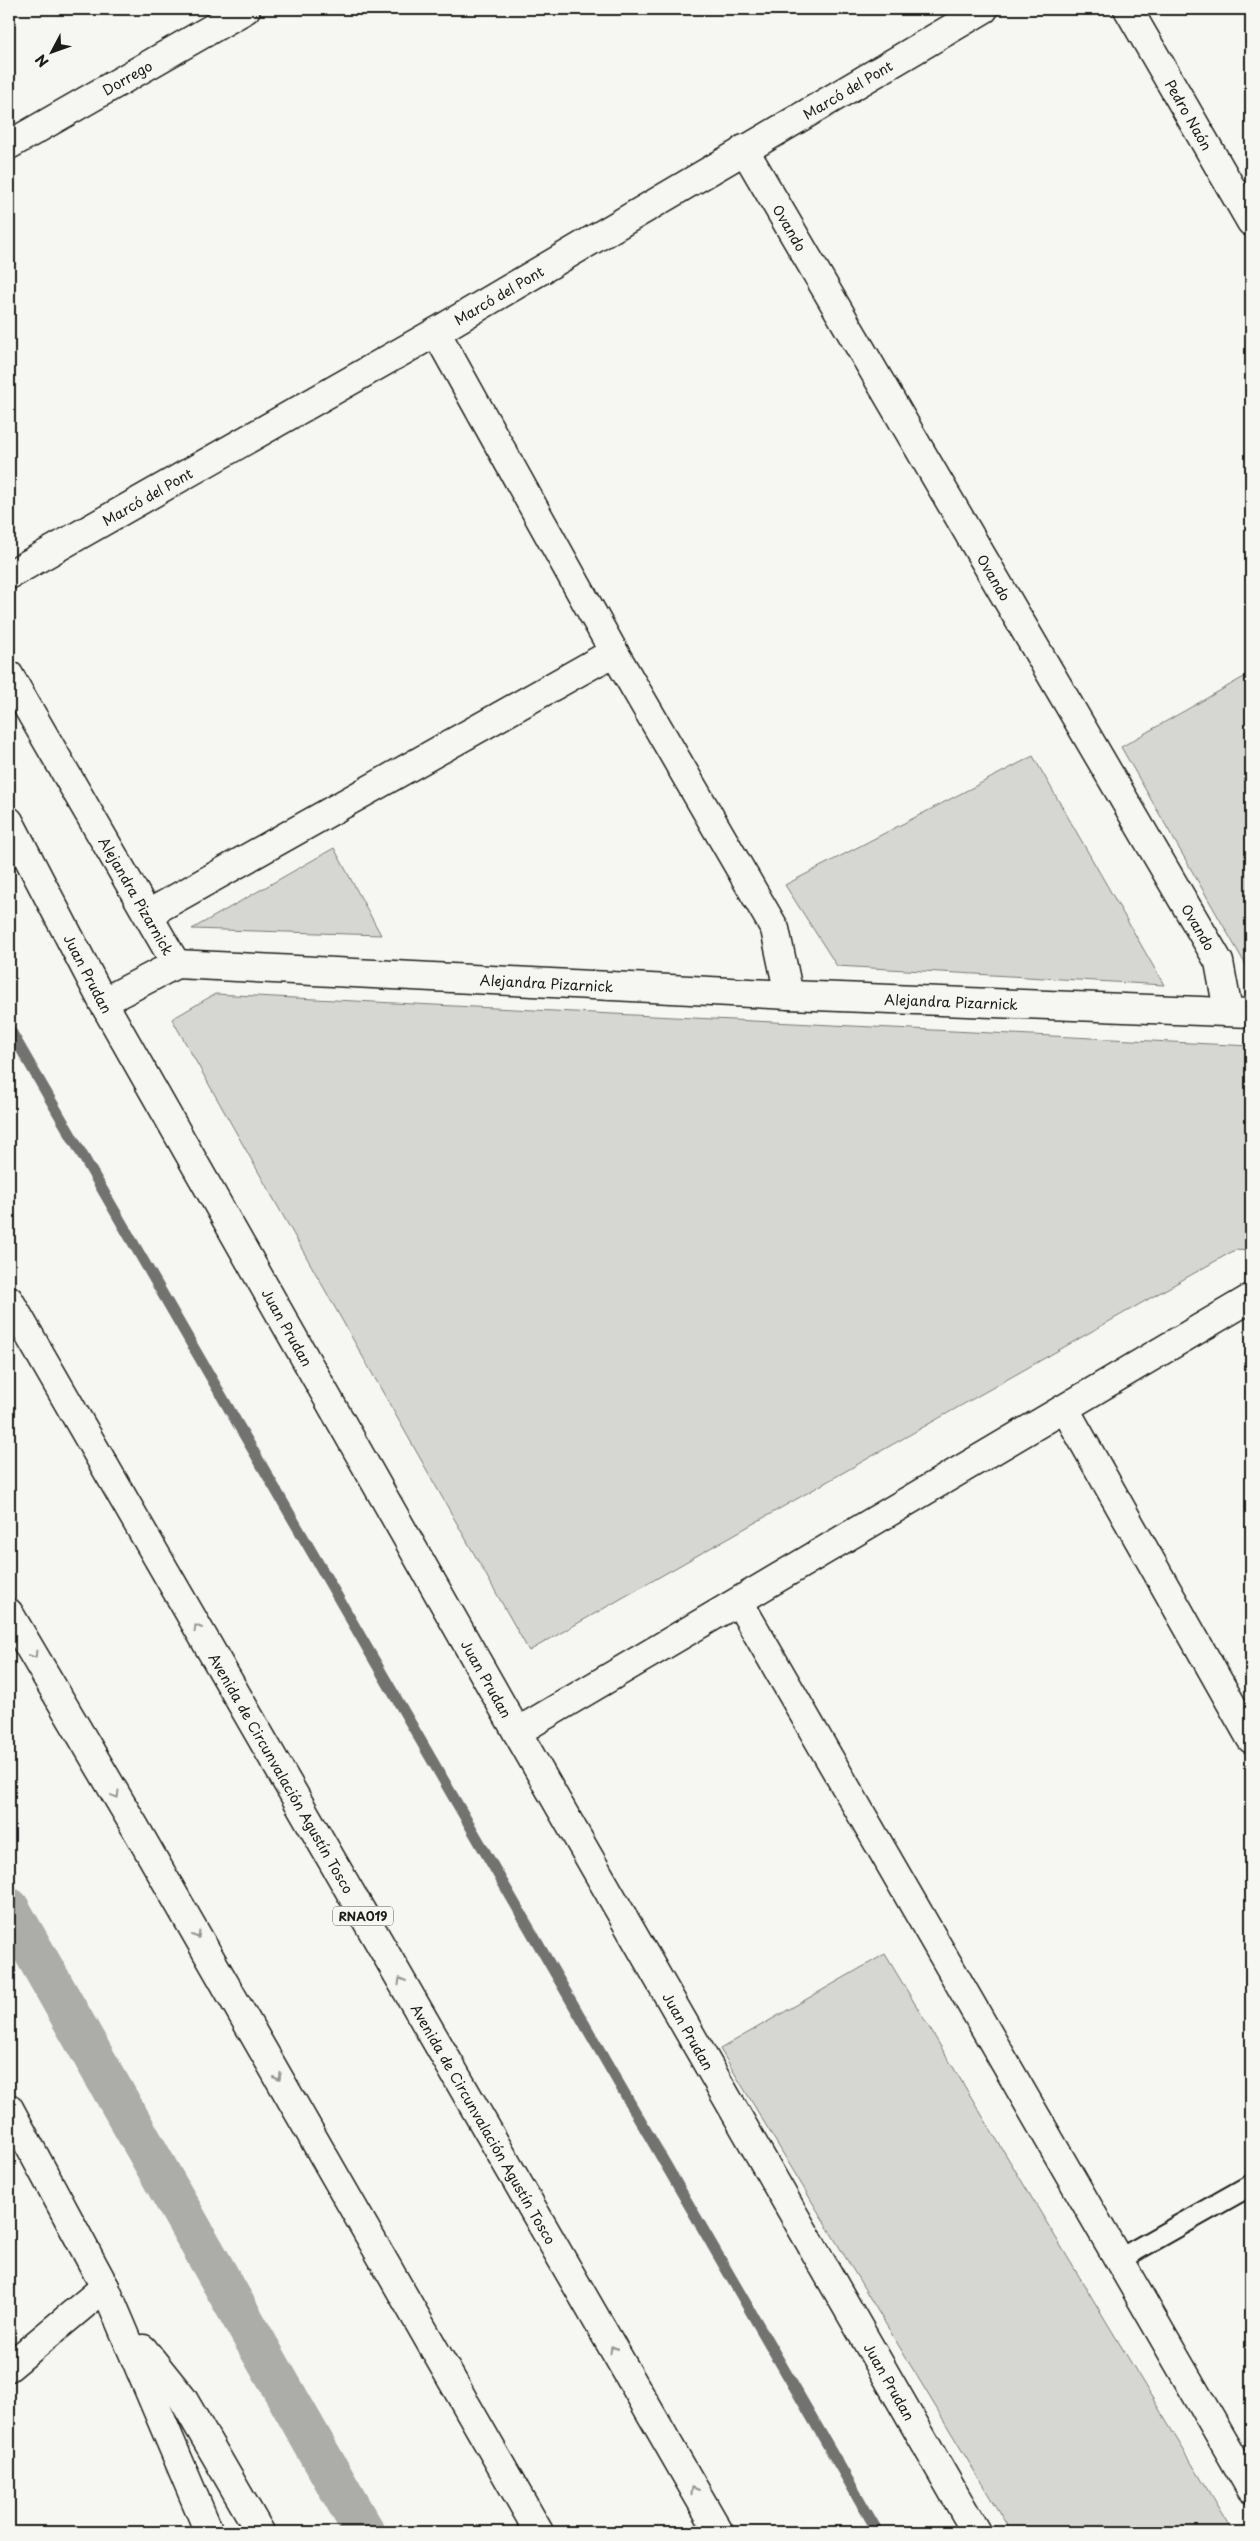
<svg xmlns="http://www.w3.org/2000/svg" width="1260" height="2541" font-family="'Playpen Sans',sans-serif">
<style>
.green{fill:#d6d6d2;stroke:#797977}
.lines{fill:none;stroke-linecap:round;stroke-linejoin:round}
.stream{stroke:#727271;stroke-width:11}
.canal{stroke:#acaca9;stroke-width:41}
.service-casing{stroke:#1c1c1c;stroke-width:24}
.minor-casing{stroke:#1c1c1c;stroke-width:31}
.motorway-casing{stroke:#1c1c1c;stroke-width:31}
.service{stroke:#f6f6f2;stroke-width:20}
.minor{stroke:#f6f6f2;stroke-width:28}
.motorway{stroke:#f6f6f2;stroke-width:28}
.oneway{stroke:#949492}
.labels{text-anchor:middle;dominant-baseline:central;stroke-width:4.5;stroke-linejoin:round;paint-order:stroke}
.shield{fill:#f6f6f2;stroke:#5d5d5c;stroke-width:1}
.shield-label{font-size:12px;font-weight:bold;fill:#1c1c1c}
.street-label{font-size:14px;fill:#1c1c1c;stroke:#f6f6f2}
</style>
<rect width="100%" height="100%" fill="#f6f6f2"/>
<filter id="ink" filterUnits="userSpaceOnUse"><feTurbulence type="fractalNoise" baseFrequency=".02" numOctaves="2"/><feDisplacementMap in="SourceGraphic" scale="10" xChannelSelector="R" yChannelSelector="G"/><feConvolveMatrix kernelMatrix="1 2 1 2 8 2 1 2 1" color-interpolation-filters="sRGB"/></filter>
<g filter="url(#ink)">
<!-- green -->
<path class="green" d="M 1251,673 L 1251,974 L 1121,747 Z
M 1033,756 L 1164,985 L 837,966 L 785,885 Z
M 334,848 L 381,935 L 192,929 Z
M 215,994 L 1251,1046 L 1251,1251 L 1235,1250 L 529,1651 L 172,1019 Z
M 885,1954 L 1233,2532 L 1011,2532 L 720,2049 Z"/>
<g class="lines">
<!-- stream -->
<path class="stream" d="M 9,1028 L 878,2532"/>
<!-- canal -->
<path class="canal" d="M 9,1908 L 364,2532"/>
<!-- service casing -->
<g class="service-casing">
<path id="service" d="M 1120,2259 L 1251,2185"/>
</g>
<!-- minor casing -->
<g class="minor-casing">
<g id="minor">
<path id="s1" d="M 1128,9 L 1251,222"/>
<path id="s2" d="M 9,145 L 246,9"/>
<path id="s3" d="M 744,149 L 1219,962 L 1228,1011"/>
<path d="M 436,332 L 614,652 L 775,929 L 789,995"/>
<path id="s4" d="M 9,575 L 436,332 L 984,9"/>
<path id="s5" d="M 9,675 L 176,964"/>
<path id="s6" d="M 9,821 L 103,1002 L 517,1732 L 976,2532"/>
<path d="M 148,914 L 614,652"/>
<path id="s7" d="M 176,964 L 789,995 L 1251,1013"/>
<path d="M 103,1002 L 176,964"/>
<path d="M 1065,1409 L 1251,1739"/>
<path d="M 739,1602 L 1251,2489"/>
<path d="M 517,1732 L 1251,1298"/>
<path d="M 9,2108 L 105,2287 L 209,2532"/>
<path d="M 143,2349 L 183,2399 L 260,2532"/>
<path d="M 9,2367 L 105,2287"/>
</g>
</g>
<!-- motorway casing -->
<g class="motorway-casing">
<g id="motorway">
<path id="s8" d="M 9,1300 L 719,2532"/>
<path d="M 9,1613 L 135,1827 L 539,2532"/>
</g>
</g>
<!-- service -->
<use href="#service" class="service"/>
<!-- minor -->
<use href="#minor" class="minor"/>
<!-- motorway -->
<use href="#motorway" class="motorway"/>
</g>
<!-- one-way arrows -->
<defs><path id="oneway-chevron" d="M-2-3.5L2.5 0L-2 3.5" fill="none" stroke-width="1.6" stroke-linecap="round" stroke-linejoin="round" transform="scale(1.25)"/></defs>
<g class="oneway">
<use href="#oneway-chevron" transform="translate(197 1628) rotate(-120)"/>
<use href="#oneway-chevron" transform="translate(34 1655) rotate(59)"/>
<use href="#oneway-chevron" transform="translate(116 1795) rotate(59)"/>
<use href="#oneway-chevron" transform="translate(197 1935) rotate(60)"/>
<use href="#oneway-chevron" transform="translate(401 1981) rotate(-120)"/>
<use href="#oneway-chevron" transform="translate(278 2077) rotate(60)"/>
<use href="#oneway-chevron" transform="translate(613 2349) rotate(-120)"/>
<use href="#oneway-chevron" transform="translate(694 2490) rotate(-120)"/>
</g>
</g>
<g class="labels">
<!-- shield labels -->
<rect class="shield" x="333" y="1906.5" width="60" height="19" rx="4"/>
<g class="shield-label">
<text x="363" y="1916">RNA019</text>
</g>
<!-- street labels -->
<g class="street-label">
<text stroke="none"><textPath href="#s2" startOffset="136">Dorrego</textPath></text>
<text stroke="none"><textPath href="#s4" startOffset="969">Marcó del Pont</textPath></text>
<text stroke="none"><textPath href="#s1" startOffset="122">Pedro Naón</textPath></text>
<text stroke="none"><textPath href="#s3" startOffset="91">Ovando</textPath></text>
<text stroke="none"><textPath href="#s4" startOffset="564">Marcó del Pont</textPath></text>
<text stroke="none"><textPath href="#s4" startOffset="159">Marcó del Pont</textPath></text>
<text stroke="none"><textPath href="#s3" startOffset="496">Ovando</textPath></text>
<text stroke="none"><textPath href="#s5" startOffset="255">Alejandra Pizarnick</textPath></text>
<text stroke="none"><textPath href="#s3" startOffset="901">Ovando</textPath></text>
<text stroke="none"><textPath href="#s6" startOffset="172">Juan Prudan</textPath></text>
<text stroke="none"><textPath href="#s7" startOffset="371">Alejandra Pizarnick</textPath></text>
<text stroke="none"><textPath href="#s7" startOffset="776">Alejandra Pizarnick</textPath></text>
<text stroke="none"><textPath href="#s6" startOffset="578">Juan Prudan</textPath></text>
<text stroke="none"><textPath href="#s6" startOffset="982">Juan Prudan</textPath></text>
<text stroke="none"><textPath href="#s8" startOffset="546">Avenida de Circunvalación Agustín Tosco</textPath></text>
<text stroke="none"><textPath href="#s6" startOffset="1388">Juan Prudan</textPath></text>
<text stroke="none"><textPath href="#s8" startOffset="951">Avenida de Circunvalación Agustín Tosco</textPath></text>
<text stroke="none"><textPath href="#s6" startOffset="1792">Juan Prudan</textPath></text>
</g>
</g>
<!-- margin -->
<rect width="1260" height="2541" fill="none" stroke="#f6f6f2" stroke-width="30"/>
<rect x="15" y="15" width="1230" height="2511" fill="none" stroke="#1c1c1c" stroke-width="2" filter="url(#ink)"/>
<!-- north arrow -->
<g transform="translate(52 52) rotate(229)" stroke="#f6f6f2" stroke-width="4" paint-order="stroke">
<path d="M0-4L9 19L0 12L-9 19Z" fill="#1c1c1c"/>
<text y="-8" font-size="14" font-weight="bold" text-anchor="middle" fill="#1c1c1c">N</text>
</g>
</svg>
